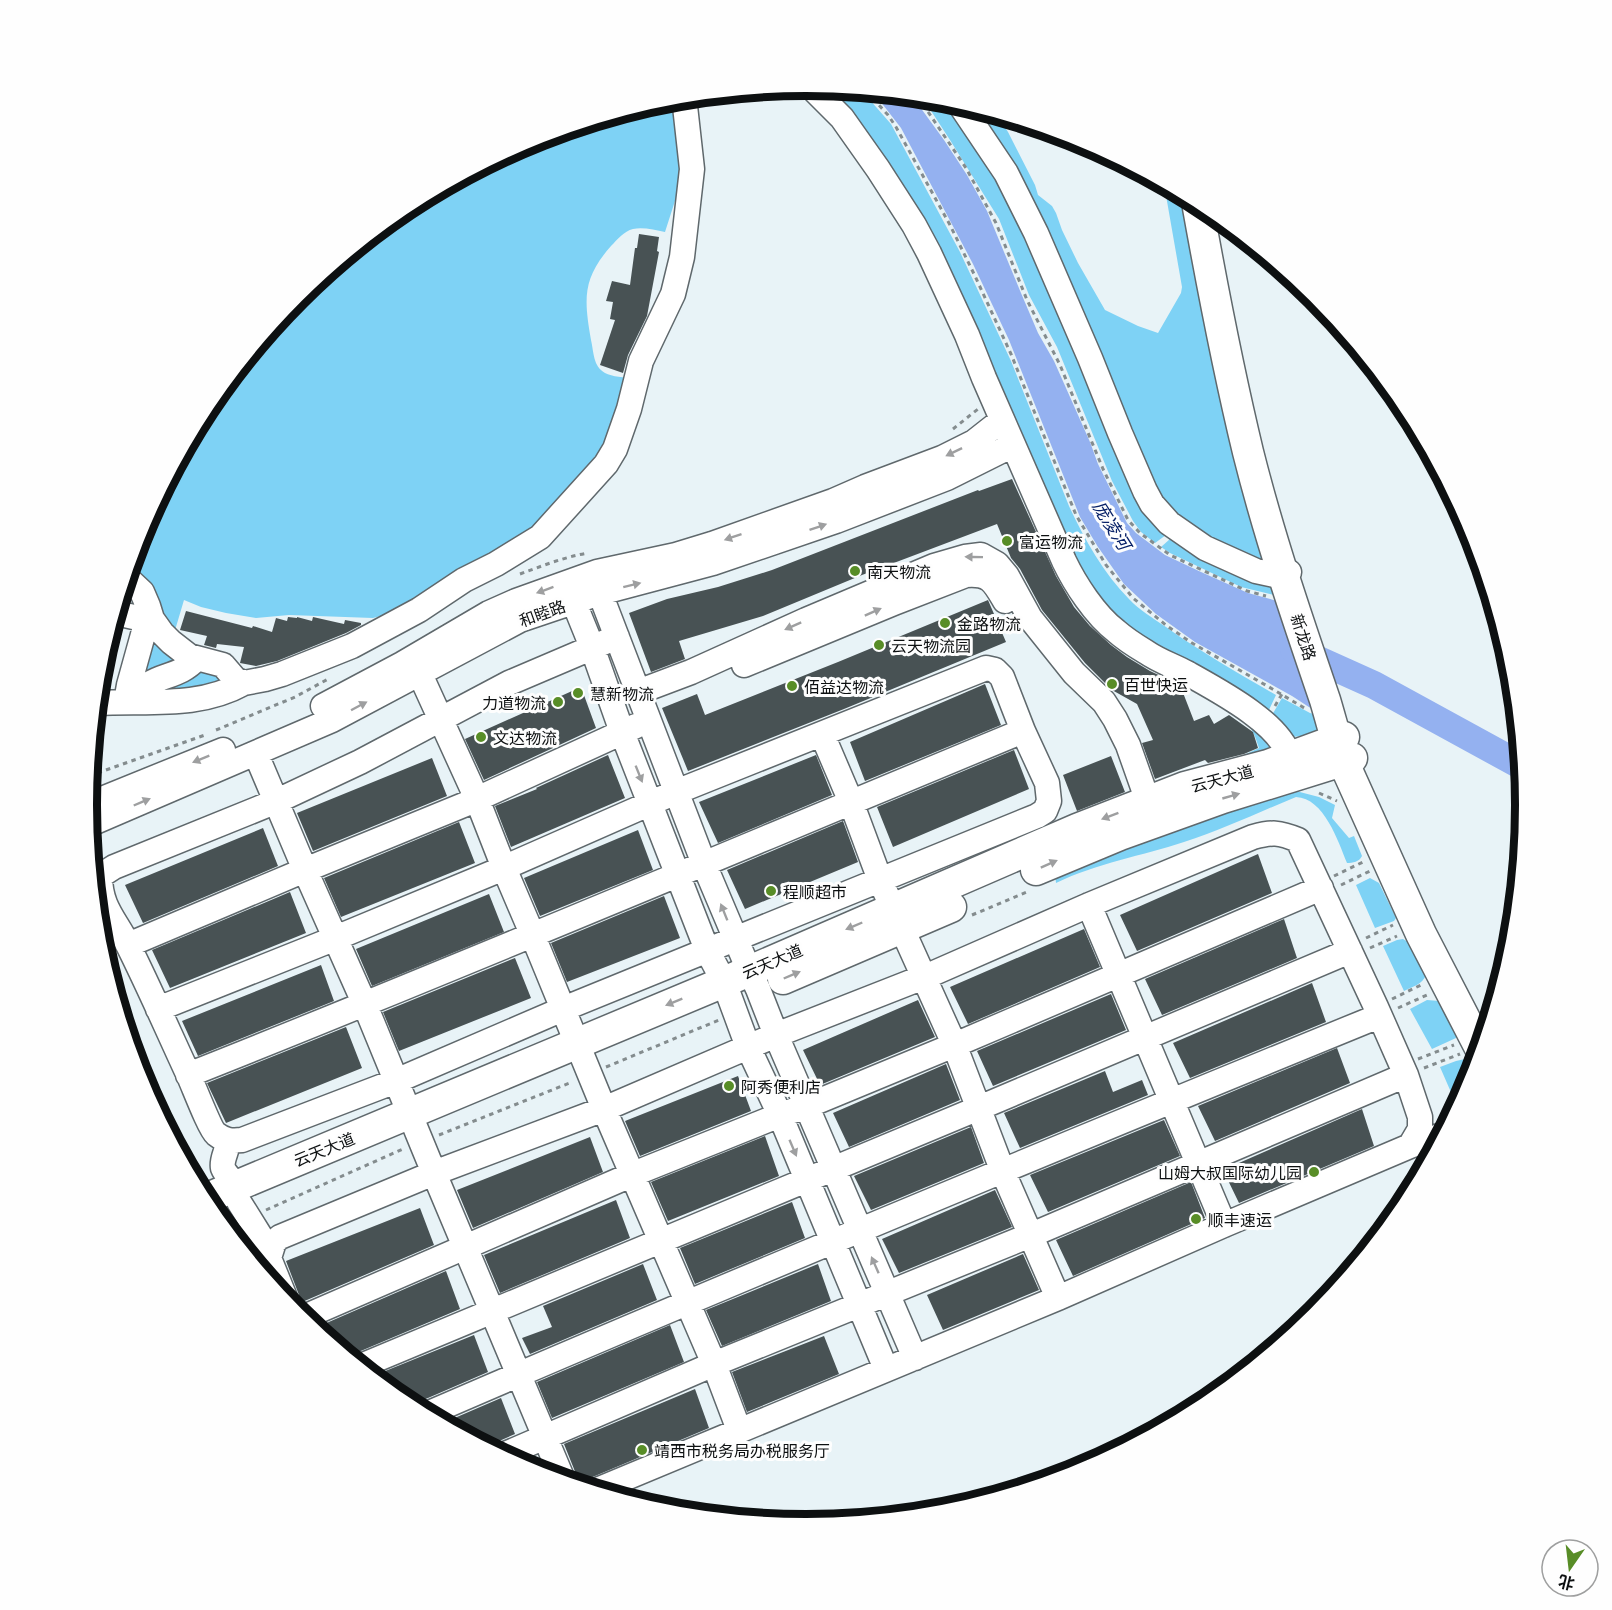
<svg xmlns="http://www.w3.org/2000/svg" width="1612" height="1610" viewBox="0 0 1612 1610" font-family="Lato,'Noto Sans SC',sans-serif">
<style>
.green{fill:#7ed2f5}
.water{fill:#94b1f0}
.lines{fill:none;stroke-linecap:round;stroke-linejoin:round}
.river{stroke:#94b1f0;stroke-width:28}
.building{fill:#485254}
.minor-casing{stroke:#5f686c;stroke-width:27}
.major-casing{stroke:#5f686c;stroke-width:33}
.path{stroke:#848c8e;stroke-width:3;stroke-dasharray:4.5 4.5;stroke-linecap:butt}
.minor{stroke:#fff;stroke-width:24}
.major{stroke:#fff;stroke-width:30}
.oneway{fill:#9e9fa0}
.poi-dot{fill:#588d27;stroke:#fefefe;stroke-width:2}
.labels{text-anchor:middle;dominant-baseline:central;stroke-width:6;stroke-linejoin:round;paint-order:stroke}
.poi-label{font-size:16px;fill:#0d1011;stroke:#fefefe;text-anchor:start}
.street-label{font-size:16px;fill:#0d1011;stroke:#fefefe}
.water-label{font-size:18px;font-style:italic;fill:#092268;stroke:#fefefe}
.rim{fill:none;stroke:#0d1011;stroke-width:8}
</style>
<rect width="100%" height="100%" fill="#e8f3f7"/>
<path class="green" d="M827,88L862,91L891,124L960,252L1011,361L1069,506C1084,538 1103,573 1129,599C1139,610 1153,618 1166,627C1201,652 1238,673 1276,695L1268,712L1138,635L1106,607L1085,579L947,263L920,217Z
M922,97L944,99L994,175L1008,202L1070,342L1096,406L1132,489L1166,535L1155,543L1141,532L1133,521L1112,481L1057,347L1029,295L999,219L950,140Z
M676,98L682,179L665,232C655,230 643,227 633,229C624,231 617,240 611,246C582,279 584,299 591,340C594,353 593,366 605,373C612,377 625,377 633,379L614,438L539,530L396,612L373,618L289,615L256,618L226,613L201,607L184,600L173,637L128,574L141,529L208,405L297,296L407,207L531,140L666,99Z
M969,106L996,114L1008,132L1035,185L1038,195L1052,206L1056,213L1062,230L1078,263L1105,310L1138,326L1158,333L1181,293L1182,287L1164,184L1186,196L1269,567L1199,538L1156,498Z
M1170,539L1197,554L1275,585L1278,596L1241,587L1170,553L1161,547Z
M150,627L175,660L170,670L145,681L139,662Z
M194,670L225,672L218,690H148Z
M1282,698L1310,713L1317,715L1318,731L1301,736L1292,737L1272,715Z
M1227,705L1245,717L1270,746L1267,750L1235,759L1259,748C1252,725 1248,723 1226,711L1225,710Z
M1292,790L1319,797L1335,805L1332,818L1349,838L1354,836L1362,856C1359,862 1353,863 1347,863C1338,841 1324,798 1296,797C1259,812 1222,830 1184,842C1142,856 1097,863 1056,883L1055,874L1093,856Z
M1370,878L1379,883L1396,918L1394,921L1375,928L1356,885Z
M1403,939L1408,942L1426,975C1423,984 1412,987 1404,991L1383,946L1397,940Z
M1427,1000L1439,1001L1456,1034V1038L1432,1049L1410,1009Z
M1465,1059L1470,1062L1474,1069L1471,1081L1457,1106L1440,1067L1456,1061Z"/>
<path class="water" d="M873,92L912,96L944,140L967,175L987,211L1021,293L1038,333L1054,361L1090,442L1098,464L1127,523L1136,533L1165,555L1201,572L1248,593L1277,601L1315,711L1292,696L1195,642L1156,614L1124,584L1098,547L1080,517L1009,340L973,264L901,128Z"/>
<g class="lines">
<path class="river" d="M1294,649L1374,685L1522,766"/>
</g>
<path class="building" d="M639,234L659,237L657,251L659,252L647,316L628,355L623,373L600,365L615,320L610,319L613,302L606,301L612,281L630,285L635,248H637Z
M1012,479L1056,576L1074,607L1090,626L1111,645L1127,657L1150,671L1180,685L1194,721L1209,715L1214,724L1229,715L1253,732L1258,748L1244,754L1208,763L1205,760L1155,779L1142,743L1153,740L1137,704L1112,690L1085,663L1042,610L1020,569L1011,558L997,524L862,575L763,616L679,641L685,659L651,672L629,613L667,599L718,587L772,570L978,490L979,491Z
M988,600L1006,642L844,709L688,771L662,708L697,694L705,715L838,662Z
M186,611L252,628L253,626L272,632L276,618L287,621L288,617L297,618V617L312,621L313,617L344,624L345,620L361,623V625L346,633L277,661L256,666L240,663L244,647L217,644L216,648L204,645L207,636L180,630Z
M985,684L1001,725L865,781L850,742Z
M581,687L596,728L484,780L465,739Z
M1014,750L1029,789L893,847L877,807Z
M608,755L625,798L511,847L495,806L537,789L536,788Z
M816,755L832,795L718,843L699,802Z
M1111,756L1125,792L1077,811L1063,775Z
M432,758L447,796L313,851L297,813Z
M843,821L858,862L745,909L727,870Z
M459,822L475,863L341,917L324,878Z
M263,828L278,866L143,923L125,885Z
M638,830L653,870L540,916L524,878Z
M1258,854L1272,893L1137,951L1120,915Z
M290,892L306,933L170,988L152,950Z
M489,894L504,932L372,986L356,949Z
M664,896L680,938L567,982L551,943Z
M1284,919L1297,958L1162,1015L1145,979Z
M1084,929L1100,967L968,1024L950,987Z
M515,958L531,998L399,1051L383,1012Z
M321,965L334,1001L198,1056L182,1021Z
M1312,983L1326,1022L1190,1078L1173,1043Z
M1111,994L1126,1030L993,1086L977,1051Z
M918,1000L935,1037L820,1085L803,1050Z
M346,1027L362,1068L226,1123L207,1083Z
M1337,1048L1350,1083L1215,1141L1198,1106Z
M946,1064L960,1100L849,1147L833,1113Z
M1105,1071L1113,1092L1142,1080L1148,1095L1020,1148L1004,1113Z
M738,1076L751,1111L640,1156L625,1121Z
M1362,1109L1374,1146L1239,1203L1223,1170Z
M1164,1120L1180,1156L1048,1212L1030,1175Z
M971,1127L984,1163L871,1210L854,1176Z
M765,1136L779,1176L668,1221L651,1182Z
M590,1137L603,1172L473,1228L457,1190Z
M1191,1182L1205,1218L1073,1276L1056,1240Z
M995,1190L1012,1227L899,1273L882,1239Z
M616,1200L630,1238L500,1293L484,1255Z
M792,1202L805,1238L695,1284L680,1248Z
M420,1208L434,1245L300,1303L299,1295L286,1261Z
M1023,1254L1039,1290L943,1330L927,1295Z
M643,1264L657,1300L530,1354L522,1338L552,1327L543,1306Z
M818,1264L831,1301L722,1346L706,1310Z
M446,1271L460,1309L356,1353L350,1357L315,1328Z
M670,1325L684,1362L552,1418L537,1382Z
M474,1335L488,1372L421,1401L415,1408L406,1403L373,1376Z
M824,1336L839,1374L747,1412L732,1372Z
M695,1389L709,1428L576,1484V1474L564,1444Z
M501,1398L515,1434L497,1442L491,1447L489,1448L443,1423Z"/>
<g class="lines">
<defs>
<path id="minor" d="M810,86L842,118L878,169L914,225L929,253L967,335L984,378L1064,561C1075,584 1095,615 1116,631C1125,639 1136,646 1146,652C1159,661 1174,666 1187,673C1217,690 1279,722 1289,756
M959,103L1006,173L1036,233L1090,358L1120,433L1145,491L1152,504L1169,523L1205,548L1256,571L1275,575L1289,572
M127,578L142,592L148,606L152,619L162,633L171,642L189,656L223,665L235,679L244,683L265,679L282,674L352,646L419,610L464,580L496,564L540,537L606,464L615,449L629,409L641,361L673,294L682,257L692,169L684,97
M600,593L704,864L745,961L758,989L776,1035L915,1358
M572,602L577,610L592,647L622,732L707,950L724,982L748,1047L780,1115L886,1369
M116,613L147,620
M744,665L894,603L966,575C990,573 994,582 1005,601
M420,674L477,799L504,868L533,936L604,1109L714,1364L739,1430
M638,692L691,672L806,620L934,566L965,557L981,555L997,564L1007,576L1030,618L1074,673L1104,702L1115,719L1128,745L1146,796L1150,801
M136,701C148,671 176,682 196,659
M126,702L129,685L149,613
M97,703C148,700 197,709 244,683
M323,706L402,664L489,613L516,601L597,572L676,555L712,544L833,501L865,487L942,458L974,442L1002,420
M822,734L851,802L880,880L954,1044L1003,1172L1058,1298
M256,754L305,870L365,1005L434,1173L563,1480
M87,805L223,750
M88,825L332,720L520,620L600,593L713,563L836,521L947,478L1013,445
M1089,905L1224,1225
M128,945L305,870L466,804L636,726
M158,1009L326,942L492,873L676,792L986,668L995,670L1002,677L1023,731L1047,783L1049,801L1045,811L1037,816L563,1009L396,1081L242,1140C232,1141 225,1141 216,1134C210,1129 194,1087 189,1076C169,1033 150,989 129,947C116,920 100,908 100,876L114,867L277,801L360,762L509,683L617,637
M188,1075C468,964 745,846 1023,731
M228,1141C228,1150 221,1159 223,1168C225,1174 232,1180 236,1185
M239,1202L259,1234L269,1258
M286,1300L269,1258L274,1242L280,1237L434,1173L604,1109L776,1035L934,973L1089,905L1253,837C1272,832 1279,832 1298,840L1376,1007L1406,1075L1420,1117V1129L1410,1146
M302,1318L631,1175L780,1115L807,1106L964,1041L1321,888
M361,1366L979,1108L1350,951
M427,1414C743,1277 1061,1146 1379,1016
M503,1455L714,1364L1043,1230L1406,1075
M597,1490L1058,1298L1224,1225L1410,1146L1442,1135"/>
<path id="major" d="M1197,202C1212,286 1228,369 1248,452C1269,536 1297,618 1325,700C1331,720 1336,740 1343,761L1421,934L1480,1048
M1036,870L1120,835L1223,798L1352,758
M783,979L951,907
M205,1199L724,982L1077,829L1185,787L1268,765L1344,737"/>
</defs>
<use href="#minor" class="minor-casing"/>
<use href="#major" class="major-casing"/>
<path class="path" d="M867,92L888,115L896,127L950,225L975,276L1011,354L1076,515L1106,565L1133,598L1167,626L1192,643L1269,687L1306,709
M918,97L966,168L996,223L1027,300L1060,365L1103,469L1128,520L1140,533L1170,555L1247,591L1266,596
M953,429L978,409
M520,574C542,566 564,557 588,553
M1275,706L1282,694
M216,730L295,697L330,678
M89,776L205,735
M1319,793L1337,801
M1334,876L1363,862
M1341,885L1370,871
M972,915L1029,891
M1366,938L1393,925
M1370,948L1397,936
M1392,999L1421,985
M1398,1008L1427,995
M1418,1059L1454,1045
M606,1067L719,1020
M1424,1068L1460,1054
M439,1135L572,1082
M266,1210L405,1148"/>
<use href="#minor" class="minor"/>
<use href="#major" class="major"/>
</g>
<defs><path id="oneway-solid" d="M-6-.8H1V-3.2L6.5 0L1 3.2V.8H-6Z" transform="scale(1.5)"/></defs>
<g class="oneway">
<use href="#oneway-solid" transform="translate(954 452) rotate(154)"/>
<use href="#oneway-solid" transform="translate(818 527) rotate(-19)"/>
<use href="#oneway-solid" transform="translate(733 537) rotate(161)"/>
<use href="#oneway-solid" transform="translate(974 557) rotate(-179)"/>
<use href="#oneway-solid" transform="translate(632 585) rotate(-14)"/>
<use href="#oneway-solid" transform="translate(545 590) rotate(160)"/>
<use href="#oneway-solid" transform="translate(873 612) rotate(-24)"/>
<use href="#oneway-solid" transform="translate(793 626) rotate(156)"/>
<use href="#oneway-solid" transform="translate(359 706) rotate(-28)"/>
<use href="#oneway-solid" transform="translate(201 759) rotate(158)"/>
<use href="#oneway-solid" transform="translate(639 774) rotate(68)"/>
<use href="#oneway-solid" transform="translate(1231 796) rotate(-16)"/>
<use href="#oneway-solid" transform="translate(142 802) rotate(-23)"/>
<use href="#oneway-solid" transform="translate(1110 816) rotate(159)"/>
<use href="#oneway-solid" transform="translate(1049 864) rotate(-24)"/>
<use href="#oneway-solid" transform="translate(724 912) rotate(-112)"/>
<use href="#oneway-solid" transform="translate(854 926) rotate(157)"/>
<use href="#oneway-solid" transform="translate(792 975) rotate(-23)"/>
<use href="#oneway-solid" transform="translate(674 1002) rotate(158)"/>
<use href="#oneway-solid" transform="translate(793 1148) rotate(67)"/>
<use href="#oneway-solid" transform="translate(875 1265) rotate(-114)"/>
</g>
<g class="poi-dot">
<circle cx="1007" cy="541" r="6"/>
<circle cx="855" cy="571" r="6"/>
<circle cx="945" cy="623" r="6"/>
<circle cx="879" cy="645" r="6"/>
<circle cx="1112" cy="684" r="6"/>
<circle cx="792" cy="686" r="6"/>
<circle cx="578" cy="693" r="6"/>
<circle cx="558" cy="702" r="6"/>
<circle cx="481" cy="737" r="6"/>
<circle cx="771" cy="891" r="6"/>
<circle cx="729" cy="1086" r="6"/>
<circle cx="1314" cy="1172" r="6"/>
<circle cx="1196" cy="1219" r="6"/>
<circle cx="642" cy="1450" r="6"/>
</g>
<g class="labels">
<g class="poi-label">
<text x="1019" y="541">富运物流</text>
<text x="867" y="571">南天物流</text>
<text x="957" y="623">金路物流</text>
<text x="891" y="645">云天物流园</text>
<text x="1124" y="684">百世快运</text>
<text x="804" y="686">佰益达物流</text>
<text x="590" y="693">慧新物流</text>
<text x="546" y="702" text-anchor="end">力道物流</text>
<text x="493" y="737">文达物流</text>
<text x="783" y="891">程顺超市</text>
<text x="741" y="1086">阿秀便利店</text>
<text x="1302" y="1172" text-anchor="end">山姆大叔国际幼儿园</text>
<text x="1208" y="1219">顺丰速运</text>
<text x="654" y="1450">靖西市税务局办税服务厅</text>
</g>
<g class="street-label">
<text transform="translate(542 613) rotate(-20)">和睦路</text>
<text transform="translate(1304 637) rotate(72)">新龙路</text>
<text transform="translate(1222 778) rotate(-15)">云天大道</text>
<text transform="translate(772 961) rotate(-23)">云天大道</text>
<text transform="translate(324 1149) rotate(-22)">云天大道</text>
</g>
<g class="water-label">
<text transform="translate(1112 525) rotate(58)">庞凌河</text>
</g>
</g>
<path d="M0 0H1612V1610H0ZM97 805a709 709 0 1 1 1418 0a709 709 0 1 1-1418 0Z" fill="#fefefe" fill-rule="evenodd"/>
<path class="rim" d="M97 805a709 709 0 1 1 1418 0a709 709 0 1 1-1418 0Z"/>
<g transform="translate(1570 1568) rotate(194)"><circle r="28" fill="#fefefe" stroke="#9e9f9f" stroke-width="1.5"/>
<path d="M0-4.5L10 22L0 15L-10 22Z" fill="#588d27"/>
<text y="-9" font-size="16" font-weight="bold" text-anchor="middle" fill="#0d1011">北</text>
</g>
</svg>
